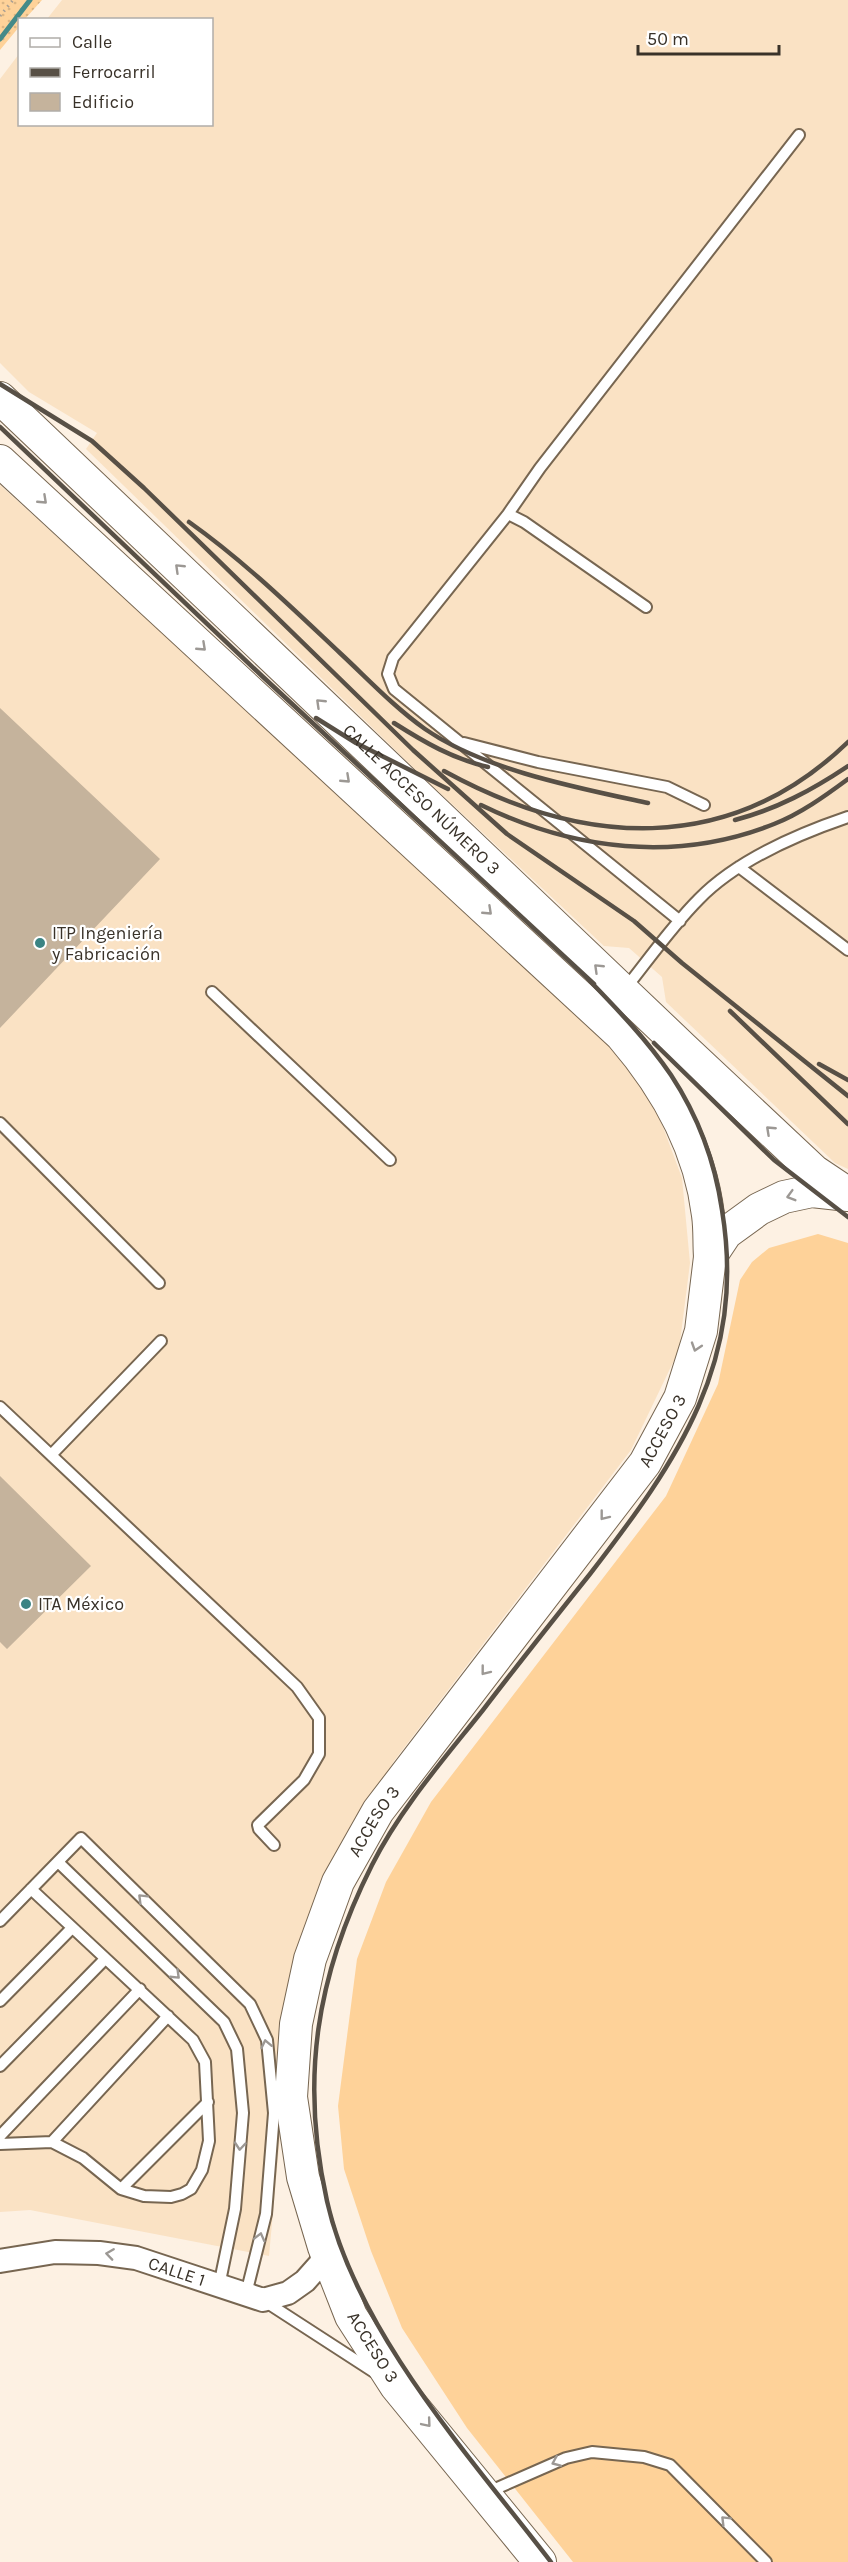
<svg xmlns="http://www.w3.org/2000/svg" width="848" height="2562" viewBox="0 0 848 2562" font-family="Karla,sans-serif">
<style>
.built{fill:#fae2c4}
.grass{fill:#fed299}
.park{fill:url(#park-dots)}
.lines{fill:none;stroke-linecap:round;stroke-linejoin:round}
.stream{stroke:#448a88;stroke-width:5}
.building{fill:#c5b39c}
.lane-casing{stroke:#776651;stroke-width:14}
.street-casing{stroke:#776651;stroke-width:26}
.secondary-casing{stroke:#776651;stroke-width:34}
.path{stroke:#a99f93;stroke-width:3;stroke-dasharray:1.5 4.5;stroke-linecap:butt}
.lane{stroke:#fff;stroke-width:10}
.street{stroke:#fff;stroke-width:22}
.secondary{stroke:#fff;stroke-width:32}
.rail{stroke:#585046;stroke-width:4.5}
.oneway{stroke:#9c9894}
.poi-dot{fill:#3b8484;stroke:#fff;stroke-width:2}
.labels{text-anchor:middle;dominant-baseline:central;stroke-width:4.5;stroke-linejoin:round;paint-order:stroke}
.street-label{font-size:18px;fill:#393229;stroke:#fff}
.poi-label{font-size:18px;fill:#393229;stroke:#fff;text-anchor:start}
</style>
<defs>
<pattern id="park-dots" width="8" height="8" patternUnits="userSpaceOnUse" patternTransform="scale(1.5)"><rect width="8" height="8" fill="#fed299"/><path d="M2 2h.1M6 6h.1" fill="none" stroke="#dab584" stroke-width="1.8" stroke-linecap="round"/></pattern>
</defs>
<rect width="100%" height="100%" fill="#fdf1e3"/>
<path class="built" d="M62,0H848V1169L835,1163L666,1002L662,977L629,948L604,946L422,776L86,449L97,433L29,392L0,363V79L19,54L20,124H212V20L47,19Z
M0,485L641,1068L682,1178L690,1263L679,1350L631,1450L394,1761L328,1879L291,2016L269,2256L30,2210L0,2212Z"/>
<path class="grass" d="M818,1234L848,1243V2562H573L467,2428L402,2328L371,2251L344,2169L338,2106L357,1959L386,1882L431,1802L666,1496L718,1384L740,1280L752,1262L769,1248Z"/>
<path class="park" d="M0,0H42L25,19L20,20L19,27L0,50Z"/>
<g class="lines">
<path class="stream" d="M0,39L30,0"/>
</g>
<path class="building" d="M0,708L160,859L0,1028Z
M0,1476L91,1566L7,1649L0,1642Z"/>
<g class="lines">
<defs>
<path id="lane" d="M508,514L524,522L646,607
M464,743L538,762L667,787L704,805
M739,867L848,950
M680,921L394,689L388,674L393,658L508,514L540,468L799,135
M625,989C649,959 672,926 699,899C736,861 798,834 848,817
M212,992L390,1160
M0,1123L159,1283
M0,1407L297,1687L319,1718V1754L304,1780L258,1825L259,1829L274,1845
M52,1454L161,1341
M58,1862L224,2022L237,2049L243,2113L235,2209L219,2286
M0,1921L81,1838L250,2004L267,2040L274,2113L266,2214L246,2294
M0,2001L72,1928
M0,2066L105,1959
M0,2136L140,1989
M52,2142L168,2016
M0,2144L52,2142L83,2158L121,2189L144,2196L171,2197L182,2194L191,2189L202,2170L209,2141L205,2062L193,2040L31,1889
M121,2189L208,2102
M266,2302L374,2372
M486,2493L566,2458L592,2452L644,2457L670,2465L766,2562"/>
<g id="street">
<path id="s1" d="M0,2261L55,2252L99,2253L136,2258L263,2300L288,2293L305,2281L321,2263L324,2247"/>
</g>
<g id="secondary">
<path id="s2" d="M0,398L683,1048L814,1171L847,1193"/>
<path d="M0,461L621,1035C665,1086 700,1148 708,1215C710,1229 709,1243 710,1257"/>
<path id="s3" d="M540,2562L396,2386L351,2316L324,2247L303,2177L291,2097L296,2024L310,1959L338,1882L378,1811L645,1463L680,1398L701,1331L710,1257L726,1233L759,1209L784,1197L812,1191L848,1195"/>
</g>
</defs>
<use href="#lane" class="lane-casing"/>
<use href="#street" class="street-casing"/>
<use href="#secondary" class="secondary-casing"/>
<path class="path" d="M0,16L13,0"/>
<use href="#lane" class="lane"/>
<use href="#street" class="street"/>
<use href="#secondary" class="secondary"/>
<path class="rail" d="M0,384L92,441L144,488L413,750L507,834L634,921L682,963L848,1096
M0,427L262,676L594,984
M189,522C244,561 291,607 340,653C368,679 394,707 425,729C484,770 578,788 648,803
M316,718L356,743L448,789
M394,723C424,742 453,759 488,767
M444,771C581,846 728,858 848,742
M481,805C573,850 676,863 774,824C800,814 825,796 848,779
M735,820C777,809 812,790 848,766
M730,1011L848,1124
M654,1043L774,1160L848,1217
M819,1064L848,1080
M551,2562C471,2458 356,2331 327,2201C300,2080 316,1976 372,1865C400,1809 444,1759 483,1710C518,1664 554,1619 590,1574C678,1460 747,1362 722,1210C715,1162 698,1116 671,1075C647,1040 617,1009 588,979"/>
</g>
<defs><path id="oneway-chevron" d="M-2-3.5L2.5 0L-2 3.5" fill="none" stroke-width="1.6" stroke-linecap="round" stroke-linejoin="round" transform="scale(1.5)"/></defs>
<g class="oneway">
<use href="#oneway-chevron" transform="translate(43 500) rotate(43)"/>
<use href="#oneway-chevron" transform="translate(179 568) rotate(-136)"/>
<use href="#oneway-chevron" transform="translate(202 647) rotate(43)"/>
<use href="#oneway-chevron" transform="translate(320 703) rotate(-136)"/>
<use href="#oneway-chevron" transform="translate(346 779) rotate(43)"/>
<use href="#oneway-chevron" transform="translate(488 911) rotate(43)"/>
<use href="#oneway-chevron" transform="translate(598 968) rotate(-136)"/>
<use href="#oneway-chevron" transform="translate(770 1130) rotate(-137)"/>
<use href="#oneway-chevron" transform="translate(791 1196) rotate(164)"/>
<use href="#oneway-chevron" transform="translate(696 1347) rotate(108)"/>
<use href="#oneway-chevron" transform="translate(604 1516) rotate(128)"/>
<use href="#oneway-chevron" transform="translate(485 1671) rotate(128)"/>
<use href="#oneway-chevron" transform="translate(142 1898) rotate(-135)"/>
<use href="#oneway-chevron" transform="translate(176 1975) rotate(44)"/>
<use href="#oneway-chevron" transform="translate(266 2044) rotate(-102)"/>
<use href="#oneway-chevron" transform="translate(240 2146) rotate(95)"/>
<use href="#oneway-chevron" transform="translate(260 2237) rotate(-76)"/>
<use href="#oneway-chevron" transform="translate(110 2254) rotate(-172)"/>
<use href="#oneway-chevron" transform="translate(427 2423) rotate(50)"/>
<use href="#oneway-chevron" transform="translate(556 2462) rotate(157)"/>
<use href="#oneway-chevron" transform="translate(725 2520) rotate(-135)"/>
</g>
<g class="poi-dot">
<circle cx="40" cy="943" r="6"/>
<circle cx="26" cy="1604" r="6"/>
</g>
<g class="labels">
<g class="street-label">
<text stroke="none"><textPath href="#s2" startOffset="582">CALLE ACCESO NÚMERO 3</textPath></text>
<text stroke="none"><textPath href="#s3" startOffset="1317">ACCESO 3</textPath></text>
<text stroke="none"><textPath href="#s3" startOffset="831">ACCESO 3</textPath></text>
<text stroke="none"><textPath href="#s1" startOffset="180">CALLE 1</textPath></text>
<text transform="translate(373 2347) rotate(58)">ACCESO 3</text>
</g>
<g class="poi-label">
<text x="52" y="933">ITP Ingeniería<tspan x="52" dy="21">y Fabricación</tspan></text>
<text x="38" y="1604">ITA México</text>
</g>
</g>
<rect x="18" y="18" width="195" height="108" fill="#ffffff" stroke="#b0ada9" stroke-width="1.5"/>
<rect x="30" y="38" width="30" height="9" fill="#ffffff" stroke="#b0ada9" stroke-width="1.5"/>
<text x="72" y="48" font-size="18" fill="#393229">Calle</text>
<rect x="30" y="68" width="30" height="9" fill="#585046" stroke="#b0ada9" stroke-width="1.5"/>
<text x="72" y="78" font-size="18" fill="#393229">Ferrocarril</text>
<rect x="30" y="93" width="30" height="18" fill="#c5b39c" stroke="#b0ada9" stroke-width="1.5"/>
<text x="72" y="108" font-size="18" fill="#393229">Edificio</text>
<path d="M638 45v9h141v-9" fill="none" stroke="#393229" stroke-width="3"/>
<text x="647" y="45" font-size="18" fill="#393229" stroke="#ffffff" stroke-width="4.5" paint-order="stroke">50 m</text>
</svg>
